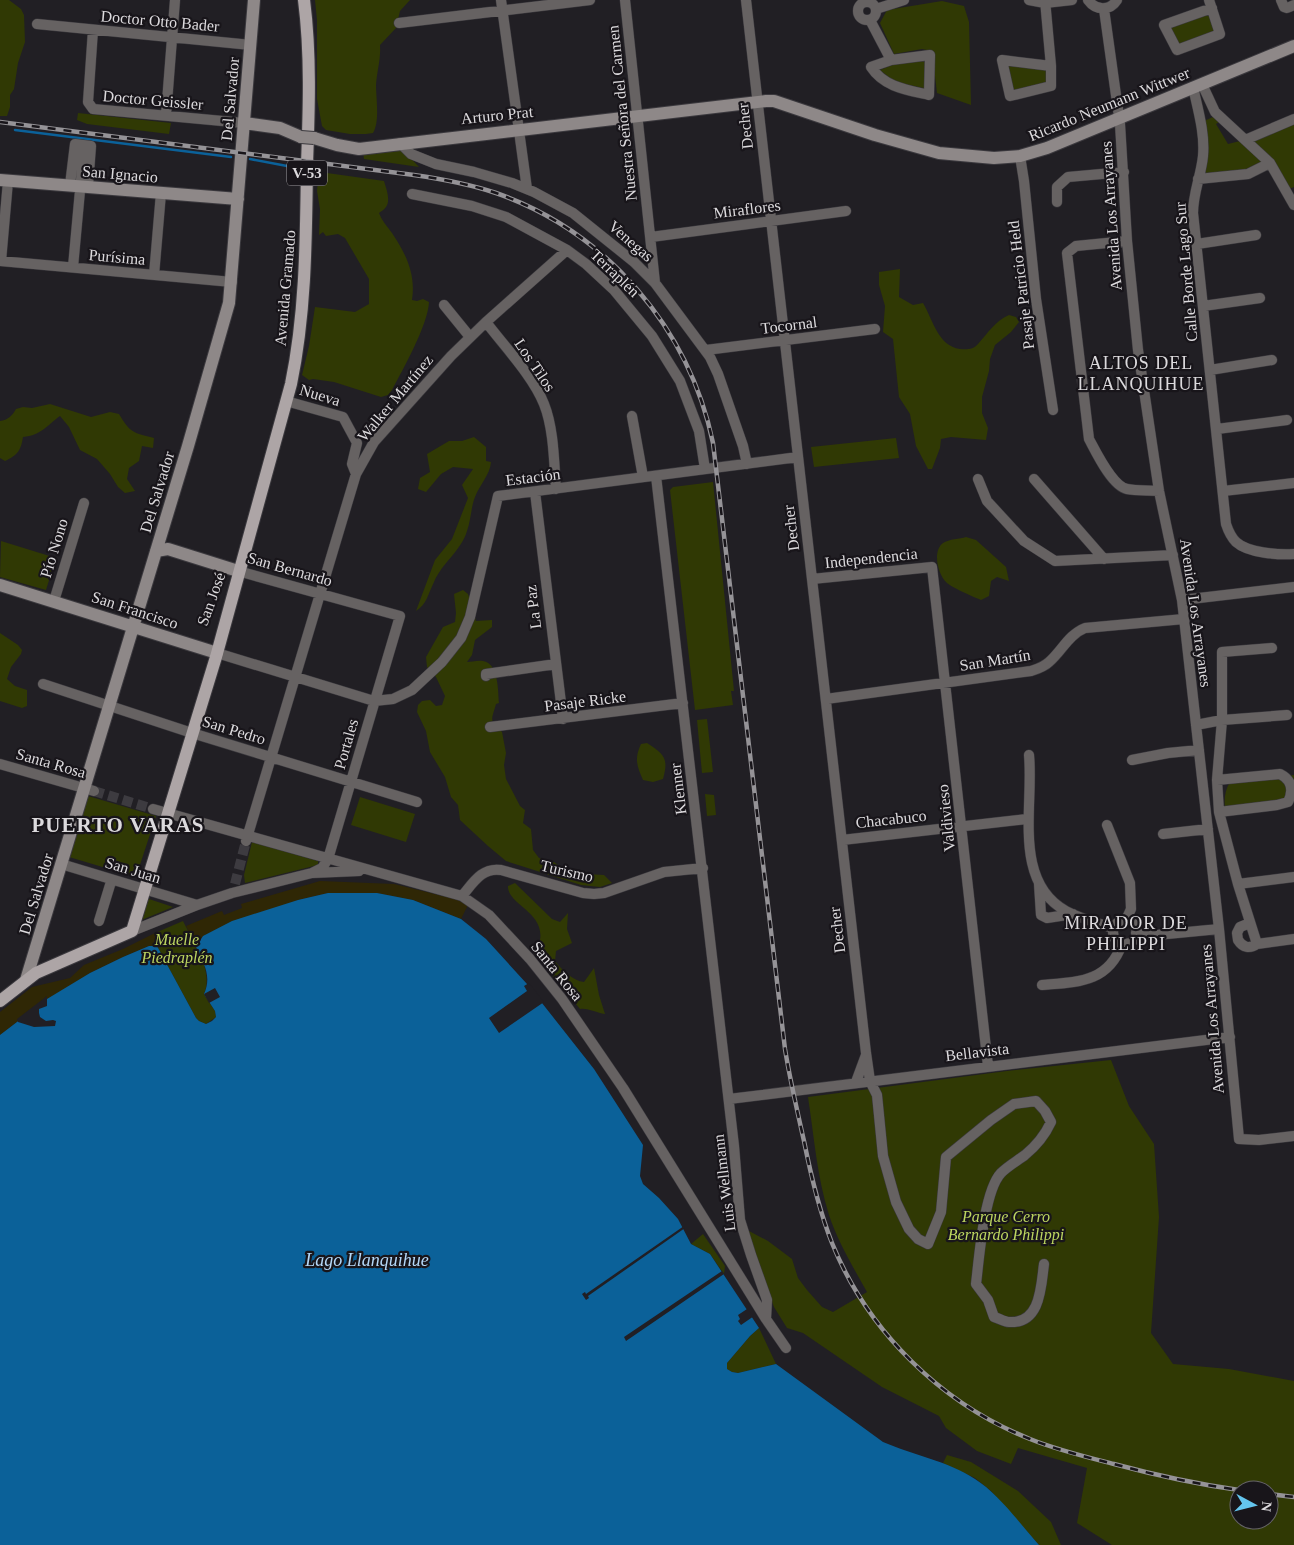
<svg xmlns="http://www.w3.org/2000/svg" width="1294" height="1545" viewBox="0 0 1294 1545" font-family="Georgia,serif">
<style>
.green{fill:#303904;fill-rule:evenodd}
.sand{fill:#2f2705}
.water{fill:#0b6199}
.pier{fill:#211f24}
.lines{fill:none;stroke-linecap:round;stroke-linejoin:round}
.stream{stroke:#0b6199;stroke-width:2.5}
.street-tunnel{stroke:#3d3b40;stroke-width:10;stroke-dasharray:10 5;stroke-linecap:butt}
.street-casing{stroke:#3b393e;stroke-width:11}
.secondary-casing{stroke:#3b393e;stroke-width:14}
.primary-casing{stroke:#3b393e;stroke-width:14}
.street{stroke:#666262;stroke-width:10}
.secondary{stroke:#8e8888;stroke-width:12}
.primary{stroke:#ada5a6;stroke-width:12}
.rail-casing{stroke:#959397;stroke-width:4.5}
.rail{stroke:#18151a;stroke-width:2.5;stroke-dasharray:8;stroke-linecap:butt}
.secondary-bridge-casing{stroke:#3b393e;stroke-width:14;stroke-linecap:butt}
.secondary-bridge{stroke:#8e8888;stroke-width:12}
.labels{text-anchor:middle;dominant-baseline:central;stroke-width:4.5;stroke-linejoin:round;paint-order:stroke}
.shield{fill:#18151a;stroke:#a19fa2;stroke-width:1}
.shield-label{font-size:15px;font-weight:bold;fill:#dcdadd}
.street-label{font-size:16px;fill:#dcdadd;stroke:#18151a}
.park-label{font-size:16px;font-style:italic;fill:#bdd660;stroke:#18151a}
.neighbourhood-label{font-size:18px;letter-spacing:1px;fill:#dcdadd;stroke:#18151a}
.water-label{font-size:18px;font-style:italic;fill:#b4d8f8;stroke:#18151a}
.district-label{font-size:21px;font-weight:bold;letter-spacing:1px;fill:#dcdadd;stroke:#18151a}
</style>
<rect width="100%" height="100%" fill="#211f24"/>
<path class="green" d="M0,0H9L21,9L24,15L25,42L18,63L14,89L10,95V107L7,116H0Z
M315,0H410L400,11L396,28L380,45C381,59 377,71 376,85C376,98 380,122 373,133L366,134H350L326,130L322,126L317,99V20Z
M942,1L964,6L969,22L971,105L937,93L932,51L922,49L894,54L880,23L887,10Z
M1211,10L1219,33L1178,49L1166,26Z
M928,60V89L895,82L880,70L892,65Z
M1005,63L1048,69V84L1012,93Z
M78,113L171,123L169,134L87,124L77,120Z
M1213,117L1219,122L1216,124L1228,144L1240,141L1265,162L1246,169L1203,175L1204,121Z
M1294,123V187L1289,189L1250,140Z
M400,147L419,167L364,159L363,152Z
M327,173L384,181C386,188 391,200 386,207C384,210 381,211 379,213C382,221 387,226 392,233C406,254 416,274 412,300L417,301L423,299L429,302C428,325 403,369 392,390L388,395L381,397L334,382L313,379L309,380L302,375L309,346L315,307L355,312L369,304V279L345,238L338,234L326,236L323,232L319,235L320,209L317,191L318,182L322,174Z
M900,269L899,297L913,305L923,303C933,320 938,346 960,349C967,350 974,349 978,344C988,333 995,321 1009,315L1016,317L1019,322L1011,332L995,345L990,359L989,371L982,397V413L988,428L986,440L951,437L941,439L940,448L932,469H928L916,446L910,414L899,397L893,339L883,332L885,306L879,285V272Z
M50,404L91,417L110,412L119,414C130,433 134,433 154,438L153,448L142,446L139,461L129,468L127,479L135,491L125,493L118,487L110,474L97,459L80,450L69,427L60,416C46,426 42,435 23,437C21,450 18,455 5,461L0,458V421C8,420 12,416 16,409L23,407L32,408Z
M474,437L486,447V461L491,462C490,475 480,484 475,497C471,507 471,520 467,531C461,551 442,563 434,582C428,594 427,604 416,611L435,560L452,539L468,498L462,485L473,469L453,467L441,474L426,492L418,489L420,478L430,472L427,454L449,441H462Z
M896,438L899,458L814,467L811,447Z
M713,482L734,691H731L733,705L695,710L670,490L673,487Z
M966,537L976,540L1006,567L1009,581L997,577L991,581L989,596L981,600C974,597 950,587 946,582C938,574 932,551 943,543C949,539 960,539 966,537Z
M1,541L56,558L46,590L0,577Z
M463,590L468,594L476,621L492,620V627L475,640L472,655L467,662C471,662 478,660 483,661C499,663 498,692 499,703L496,704C492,719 488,721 502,732L506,753L504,765L506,779L520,806L525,810L523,823L531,829L533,850L539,858L554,862L568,873L604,875L612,883L600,887L581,885L506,861L488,846L460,820L458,805L451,797L445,777L430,752L426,731L417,712L418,705L422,701L430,700L436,706L442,705L445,696L436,677L427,667L426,657L443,627L455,622L456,613L454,594Z
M0,633L18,645L22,650L21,654L11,667L7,679L15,686L27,690V706L22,708L0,701Z
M707,719L713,772L702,773L697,720Z
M647,743C664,754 669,758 663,779L653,782L643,780C637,766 634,759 641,744Z
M1294,775V799L1225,808C1224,799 1225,790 1230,782Z
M705,794L714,795L716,815L707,816Z
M88,796L156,816L136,877L69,857Z
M360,797L415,814L406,842L351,825Z
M252,842L318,861V865L245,883L244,875Z
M515,883L552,919L560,922L568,913L567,929L572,943L556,951L555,961C562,970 573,981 584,982L594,968L599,995L605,1014C596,1013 589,1008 580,1009L530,948L540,940C545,912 507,904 508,886Z
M146,898L173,907L139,921Z
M183,921C193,942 214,970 204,994L215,1011L216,1017L206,1024L199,1021L196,1018L157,946L155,933Z
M1111,1060L1129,1106L1154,1144L1159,1217L1151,1333L1173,1364L1229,1369L1294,1381V1545H1112L1077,1523L1087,1468L1018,1448L1011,1464L977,1451L946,1428L939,1416L882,1387L803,1333L787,1328L774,1307L748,1239L749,1231L768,1241L792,1259L798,1278L807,1290L822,1307L833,1312L867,1292C853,1267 838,1242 829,1215C817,1177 814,1136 808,1097L1007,1071ZM1239,1490H1269V1520H1239Z
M703,1234L725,1266L724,1274L710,1254L691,1244Z
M759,1328L776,1364L738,1373L732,1372L727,1369V1363L750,1336Z
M947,1455L971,1462L1018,1491L1051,1522L1061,1545H1039L991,1491L975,1478L943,1463Z"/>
<path class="sand" d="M320,881L394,884L455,899L468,905L461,919L413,900L377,893H328L298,900L203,936L196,947L186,926L222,911L224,915L242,908L241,904Z
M155,933L157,946H149L123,957L90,973L30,1012L0,1035V1012L32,987L70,978L84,965L123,949Z"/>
<path class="water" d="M328,893H377L413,900L461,919L486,939L527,984L594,1069L643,1145L640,1176L643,1184L659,1198L678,1219L691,1244L710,1254L759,1328L750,1336L727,1363V1369L732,1372L738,1373L776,1364L883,1442C913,1455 948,1461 975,1479C999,1494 1020,1524 1039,1545H0V1035L47,999L90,973L123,957L149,946H157L196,1018L199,1021L206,1024L212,1021L216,1017L215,1011L204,994C212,976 204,964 196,947L203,936L232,921L298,900Z"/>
<path class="pier" d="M529,983L544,1002L499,1033L489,1018L527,991L524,986Z
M215,988L220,997L209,1003L204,994Z
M47,996V1006L39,1009V1013L40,1017L46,1021L53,1020L56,1021L55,1026L34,1027L18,1022L17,1019Z
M684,1226L685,1228L588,1296L589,1298L586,1300L582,1294L585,1292L586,1294Z
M722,1271L724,1274L626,1341L624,1337Z
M747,1309L754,1316L741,1325L738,1321L740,1319L738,1315Z"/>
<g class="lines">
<path class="stream" d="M15,130L231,157
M250,159L287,166L299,176"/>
<path class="street-tunnel" d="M94,791L153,809
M235,884L246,841"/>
<defs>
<path id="street" d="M501,0L527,189
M625,0L655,283
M746,0L866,1053L870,1081L877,1095L883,1156L896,1202L909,1229L918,1239L928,1244L941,1212L946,1157L991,1120L1014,1104L1036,1101L1045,1111L1051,1122C1045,1135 1036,1146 1025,1155C1017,1161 1008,1166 1001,1173C984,1191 979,1259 976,1284L988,1300L994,1317C999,1318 1004,1322 1009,1322C1041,1324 1041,1286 1044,1264
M1029,0L1045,3L1072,0
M1045,0L1051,66
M1088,0C1096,11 1110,11 1117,0
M1209,0L1220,34L1177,50L1164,25L1212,8
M1281,0L1284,7L1287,8L1294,5
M858 11a9 9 0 1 1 18 0a9 9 0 1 1-18 0Z
M876,9L904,0
M1104,9L1120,124L1127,241L1138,350L1159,491L1182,600L1219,929L1239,1139L1259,1140L1294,1136
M870,20L891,60
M399,23L590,0
M37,24L251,45
M93,30L88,102L93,109L244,123
M930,55L929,95C907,90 884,87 871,67L891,60Z
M1002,60L1051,66V86L1010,96Z
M1202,84L1215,112L1270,163L1294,205
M1193,87C1198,110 1205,133 1203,156C1201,176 1193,193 1193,213L1226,524C1228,530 1231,537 1236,542C1248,553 1278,555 1294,554
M166,115L175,0
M1245,140L1294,119
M400,143L411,154L436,164L474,172L512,183L534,192L573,213L634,262L655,283L710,357L718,374L743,446L747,464
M75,144L91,146L88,186L70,185Z
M1020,156L1024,181L1036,299L1053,410
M1198,179L1248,174L1270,163
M412,194L472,206L506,217L567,250L586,264L614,290L652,336L680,381L699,431L705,469
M1057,202V187L1068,177L1124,172
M651,237L846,211
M1127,241L1076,246L1067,253L1089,439C1096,452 1112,486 1127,489C1137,491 1149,490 1159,491
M1197,244L1256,235
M0,261L232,282
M1,261L8,181
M73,267L84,147
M154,275L161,193
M444,305L470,337
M1203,306L1260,298
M486,322C504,346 533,376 544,404C554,429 554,463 556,489
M706,350L875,329
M1210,370L1272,360
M286,401L343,417L357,443L352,464L356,474
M632,416L643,477
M1217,429L1287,420
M656,476L734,1146L740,1220L751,1255L767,1300L766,1319
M978,479L987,501L1024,541L1055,561L1173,555
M1034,479L1104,559
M1223,491L1294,483
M535,492L563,719
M238,571L400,616L328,859L322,868L312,873
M812,579L932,567L988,1066
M1182,600L1294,587
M54,601L84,503
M1272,648L1222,652V720L1217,780L1219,812L1238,884L1257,944L1294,939
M217,653L374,701L393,699L412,690L442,662L461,638L470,617L498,496L798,457
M486,676V674L556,664
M43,684L192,733L417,802
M826,699L1031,671C1037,669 1044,667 1049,662C1062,651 1068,635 1085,628L1184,619
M1196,725L1222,720L1287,715
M490,727L683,703
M1029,755C1034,806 1012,881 1066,911C1081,919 1098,923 1113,928
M1132,760L1168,753L1199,750
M0,764L94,791
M1217,780L1280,774C1292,780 1294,790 1288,802L1277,805L1219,812
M153,809L462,896L489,915L530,959L562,999L623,1088L766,1319L786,1348
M1107,825L1130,883L1131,909L1126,920
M1163,834L1208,829
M842,840L1027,819
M246,841L356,474L374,442L451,356L486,322L567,250
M61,864L197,905
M1039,884L1041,915L1047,918L1073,914
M1238,884L1294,877
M462,896C473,883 482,867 501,870L583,893L594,894L604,893L664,872L703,868
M1113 932a12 12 0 1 1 24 0a12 12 0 1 1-24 0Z
M99,921L110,885
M1250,923L1240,927L1237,933L1238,940C1243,948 1250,949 1257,944
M132,931L197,905L232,893L312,873L359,871
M1136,933L1146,936L1219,929
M1042,985C1077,982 1108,983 1122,944
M856,1082L866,1055
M729,1099L1230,1037"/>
<path id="secondary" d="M244,123L280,128L301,137
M314,138L337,145L359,149L766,101H774L875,135L939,153L994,158L1020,156L1047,148L1294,46
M0,180L238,199
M156,551L168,549L238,571
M0,585L217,653
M26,980L188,446L229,303L254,0"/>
<path id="primary" d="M0,1001L36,973L132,931L216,657L291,384C306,312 306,237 307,164C309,110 311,54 304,0"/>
</defs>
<use href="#street" class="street-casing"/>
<use href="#secondary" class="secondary-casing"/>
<use href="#primary" class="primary-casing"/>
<use href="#street" class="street"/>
<use href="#secondary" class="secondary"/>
<use href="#primary" class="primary"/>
<defs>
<path id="rail" d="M0,122L414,175C442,179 469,184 496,193C607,232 689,328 713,443L785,1049C790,1080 797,1110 804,1141C811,1176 819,1210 832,1243C868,1332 942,1404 1030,1439C1057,1450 1086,1457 1114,1464C1155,1475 1196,1484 1239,1490
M1269,1494L1294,1497"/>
</defs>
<use href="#rail" class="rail-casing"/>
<use href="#rail" class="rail"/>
<defs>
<path id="secondary-bridge" d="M301,137L314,138"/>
</defs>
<use href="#secondary-bridge" class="secondary-bridge-casing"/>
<use href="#secondary-bridge" class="secondary-bridge"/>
</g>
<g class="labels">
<rect class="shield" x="287" y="160.5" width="40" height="25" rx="4"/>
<g class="shield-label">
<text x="307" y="173">V-53</text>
</g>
<g class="street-label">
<text transform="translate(160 21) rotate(5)">Doctor Otto Bader</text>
<text transform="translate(230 99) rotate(-85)">Del Salvador</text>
<text transform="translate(153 100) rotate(5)">Doctor Geissler</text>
<text transform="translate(1109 104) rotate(-22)">Ricardo Neumann Wittwer</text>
<text transform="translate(622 113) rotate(-96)">Nuestra Señora del Carmen</text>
<text transform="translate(497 115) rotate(-6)">Arturo Prat</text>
<text transform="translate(745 126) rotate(-96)">Decher</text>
<text transform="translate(120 174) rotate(5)">San Ignacio</text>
<text transform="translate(747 209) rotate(-7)">Miraflores</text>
<text transform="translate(1111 216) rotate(-94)">Avenida Los Arrayanes</text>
<text transform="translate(631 241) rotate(41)">Venegas</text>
<text transform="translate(117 257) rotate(5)">Purísima</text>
<text transform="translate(1186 272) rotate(-95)">Calle Borde Lago Sur</text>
<text transform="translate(615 273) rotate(44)">Terraplén</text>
<text transform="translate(1021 285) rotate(-97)">Pasaje Patricio Held</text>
<text transform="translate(285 288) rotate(-85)">Avenida Gramado</text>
<text transform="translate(789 325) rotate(-7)">Tocornal</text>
<text transform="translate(535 365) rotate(56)">Los Tilos</text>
<text transform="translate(320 395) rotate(17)">Nueva</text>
<text transform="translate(395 398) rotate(-50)">Walker Martínez</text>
<text transform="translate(533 477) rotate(-7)">Estación</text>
<text transform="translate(157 492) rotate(-73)">Del Salvador</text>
<text transform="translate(791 528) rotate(-97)">Decher</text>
<text transform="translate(54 548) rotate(-73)">Pío Nono</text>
<text transform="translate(871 558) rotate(-6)">Independencia</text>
<text transform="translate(290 569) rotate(16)">San Bernardo</text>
<text transform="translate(211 599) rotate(-70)">San José</text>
<text transform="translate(533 607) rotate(-97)">La Paz</text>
<text transform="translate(135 610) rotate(18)">San Francisco</text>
<text transform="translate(1196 613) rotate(82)">Avenida Los Arrayanes</text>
<text transform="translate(995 660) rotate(-9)">San Martín</text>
<text transform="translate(585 701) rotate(-7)">Pasaje Ricke</text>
<text transform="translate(234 730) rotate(17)">San Pedro</text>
<text transform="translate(346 744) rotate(-74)">Portales</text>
<text transform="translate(51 763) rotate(16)">Santa Rosa</text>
<text transform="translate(678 789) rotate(-97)">Klenner</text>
<text transform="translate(946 818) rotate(-96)">Valdivieso</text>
<text transform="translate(891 819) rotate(-6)">Chacabuco</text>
<text transform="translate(133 870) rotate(17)">San Juan</text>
<text transform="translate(567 871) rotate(13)">Turismo</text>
<text transform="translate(36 894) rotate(-73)">Del Salvador</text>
<text transform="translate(837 930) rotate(-97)">Decher</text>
<text transform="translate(557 971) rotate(51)">Santa Rosa</text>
<text transform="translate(1212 1019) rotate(-95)">Avenida Los Arrayanes</text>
<text transform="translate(977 1052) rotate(-7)">Bellavista</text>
<text transform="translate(724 1183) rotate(-97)">Luis Wellmann</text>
</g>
<g class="park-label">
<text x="177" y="939">Muelle<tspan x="177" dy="18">Piedraplén</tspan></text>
<text x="1006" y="1216">Parque Cerro<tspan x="1006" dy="18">Bernardo Philippi</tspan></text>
</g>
<g class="neighbourhood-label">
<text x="1141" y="363">ALTOS DEL<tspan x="1141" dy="21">LLANQUIHUE</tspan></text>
<text x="1126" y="923">MIRADOR DE<tspan x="1126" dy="21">PHILIPPI</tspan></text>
</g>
<g class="water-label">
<text x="367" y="1260">Lago Llanquihue</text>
</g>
<g class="district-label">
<text x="118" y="825">PUERTO VARAS</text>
</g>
</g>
<g transform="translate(1254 1505) rotate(97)"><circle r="24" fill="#18151a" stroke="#666468"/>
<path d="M0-4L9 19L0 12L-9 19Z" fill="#64c5ee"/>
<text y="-8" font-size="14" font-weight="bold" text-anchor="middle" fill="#dcdadd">N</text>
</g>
</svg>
